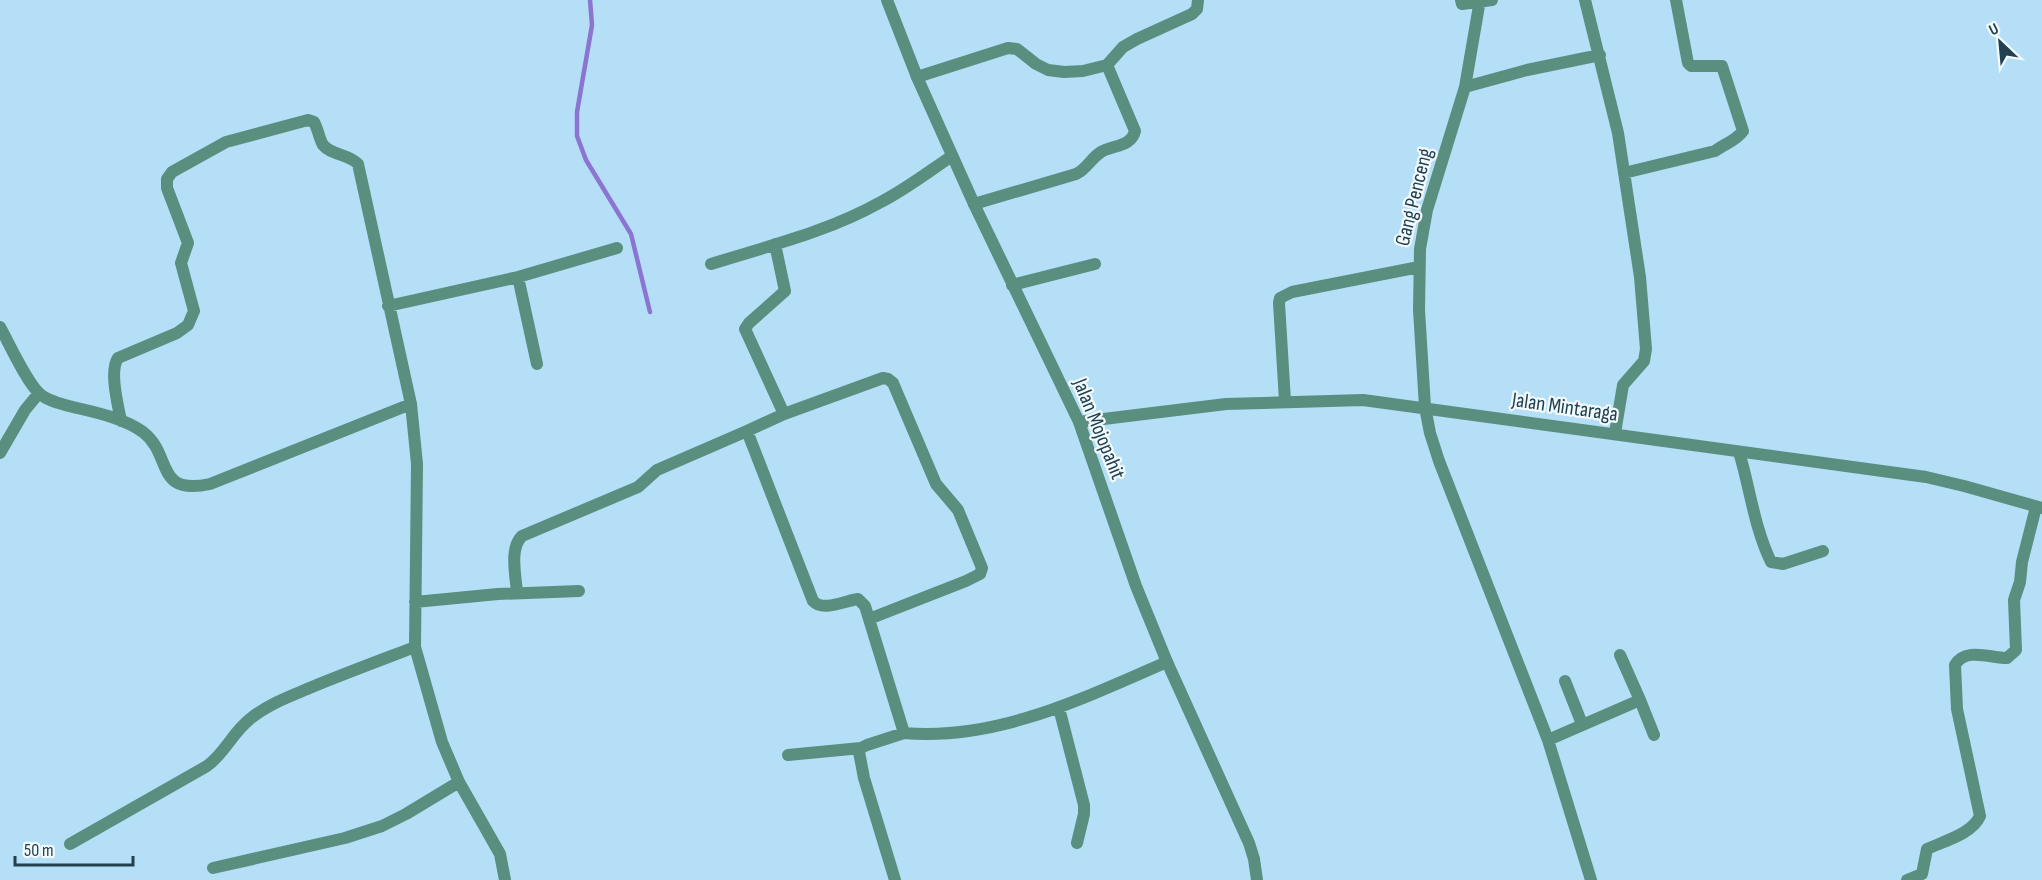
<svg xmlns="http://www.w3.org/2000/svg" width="2042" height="880" viewBox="0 0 2042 880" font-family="'Sofia Sans Condensed',sans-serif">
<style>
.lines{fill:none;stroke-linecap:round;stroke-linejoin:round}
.stream{stroke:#8c75d1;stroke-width:4.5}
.minor{stroke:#5a8e7f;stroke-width:12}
.tertiary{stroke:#5a8e7f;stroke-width:12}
.labels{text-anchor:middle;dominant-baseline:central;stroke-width:4.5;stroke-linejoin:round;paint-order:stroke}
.street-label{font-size:21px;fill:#214050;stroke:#f3fafe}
</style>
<rect width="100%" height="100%" fill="#b4dff7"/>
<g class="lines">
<path class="stream" d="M590,0L592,25L577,112V136L586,160L631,234L650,312"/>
<path class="minor" d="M1461,0L1462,4L1492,0
M1480,0L1465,87L1427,210L1420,249L1419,310L1425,407L1430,433L1439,461L1548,740L1591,880
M1585,0L1618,133L1640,277L1646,349L1644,361L1623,385L1615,433
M917,77L1008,48L1017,49L1036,64L1048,70L1064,72L1083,71L1107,65L1123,47L1137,39L1192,14L1197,9L1198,0
M1465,87L1527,70L1600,55
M1624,173L1715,151C1724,144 1736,141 1743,131L1722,66H1691L1688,63L1676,0
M974,204L1076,174C1087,169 1091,158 1101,152C1113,145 1131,147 1135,131L1107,65
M775,244L785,291L749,323L745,329L784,414L883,378L888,379L893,383L936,484L958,510L982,568L980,574L966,581L869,619
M711,264C768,246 827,232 879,203C905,190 928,172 952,156
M518,277L537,364
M1012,285L1095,264
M388,306L518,277L617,248
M0,327C9,343 27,383 40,394C48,401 59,403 69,406C93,412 122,417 143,432C173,455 154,496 210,484L411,404
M1285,401L1279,303L1280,298L1292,292L1419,267
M784,414L747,431L813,601C823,612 844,601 858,599L865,606L904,733L867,745L861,748L859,752L864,778L895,880
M121,421C118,405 109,371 118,358L177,333L188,325L194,311L181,263L188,243L167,188V179L172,172L226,142L308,120L314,122C318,129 319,138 323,145C331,155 349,154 358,164L411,404L417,464L415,647L442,742L459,782L500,854L505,880
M1739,452C1750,488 1754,527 1771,562L1783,564L1823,551
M0,453L25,410L39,393
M517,593C516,577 509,548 522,536L638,487L657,470L747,431
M415,602L498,594L579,591
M1620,655L1640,700
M1565,681L1582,724
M1059,708L1084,805V814L1077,843
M904,733C998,741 1083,698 1167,662
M1548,740L1640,700L1654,735
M788,755L861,748
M70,844L207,766C226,752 232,733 250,719C268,704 291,696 312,687C346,673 381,660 415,647
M213,868L345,838L382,826L406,814L459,782
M1907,880L1922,874L1927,849C1944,841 1972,834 1980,816L1957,709L1955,665C1965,647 1991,658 2007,658L2016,650L2014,600L2020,582L2022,562L2036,507"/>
<path class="tertiary" d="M887,0L917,77L974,204L1079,422L1136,586L1167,662L1249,843L1254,859L1257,880
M1079,422L1226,404L1363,400L1926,477L1964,486L2042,508"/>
</g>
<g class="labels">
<g class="street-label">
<text transform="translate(1414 197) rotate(-76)">Gang Penceng</text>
<text transform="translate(1565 407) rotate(8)">Jalan Mintaraga</text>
<text transform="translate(1099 429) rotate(68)">Jalan Mojopahit</text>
</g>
</g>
<g transform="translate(2000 42) rotate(334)" stroke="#f3fafe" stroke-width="4.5" paint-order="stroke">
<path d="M0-4.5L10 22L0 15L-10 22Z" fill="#214050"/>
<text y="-9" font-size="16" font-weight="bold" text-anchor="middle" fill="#214050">U</text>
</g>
<path d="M15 856v9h118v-9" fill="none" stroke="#214050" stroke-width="3"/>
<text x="24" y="856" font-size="18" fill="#214050" stroke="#f3fafe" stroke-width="4.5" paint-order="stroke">50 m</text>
</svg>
